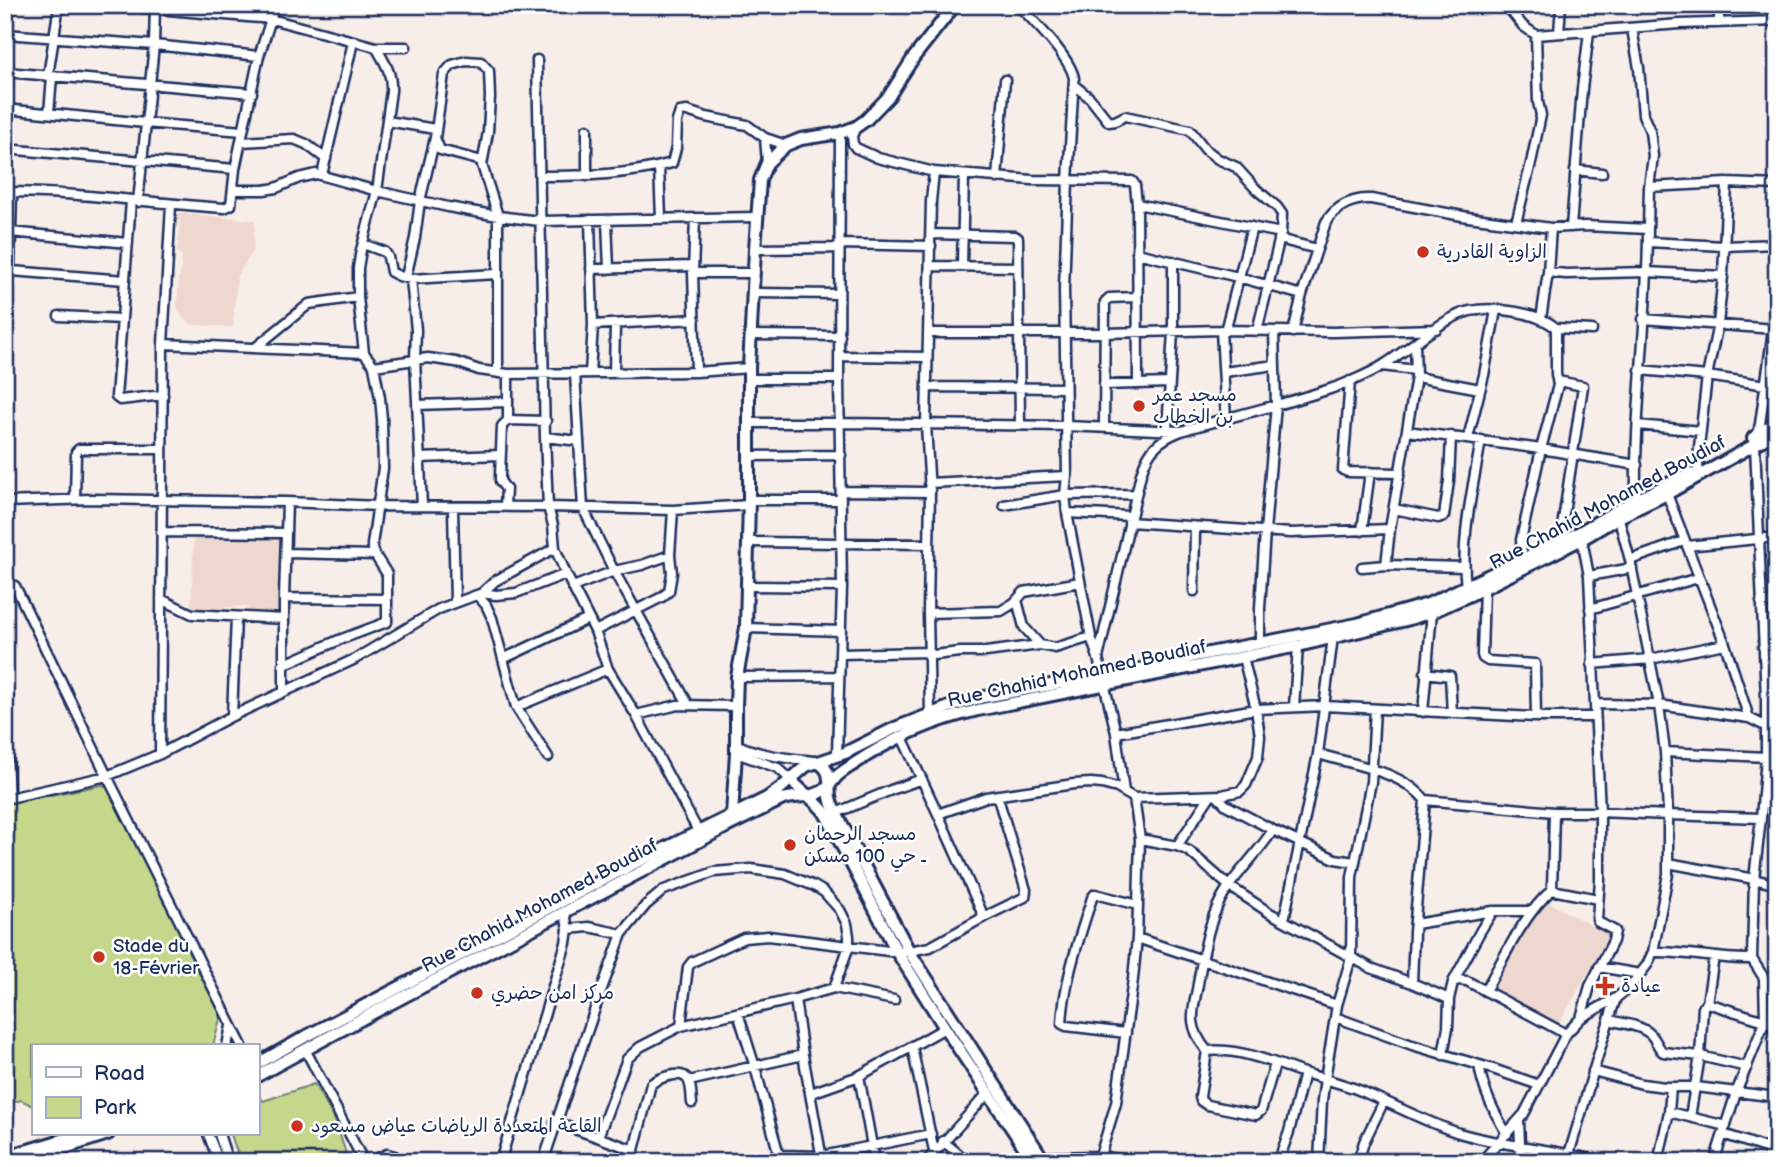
<svg xmlns="http://www.w3.org/2000/svg" width="1782" height="1167" viewBox="0 0 1782 1167" font-family="'Balsamiq Sans','Playpen Sans Arabic',sans-serif">
<style>
.built{fill:#eed7ce}
.green{fill:#c5d78b;stroke:#708374;stroke-width:2}
.lines{fill:none;stroke-linecap:round;stroke-linejoin:round}
.street-casing{stroke:#1b2f5e;stroke-width:13}
.secondary-casing{stroke:#1b2f5e;stroke-width:16}
.street{stroke:#fff;stroke-width:8}
.secondary{stroke:#fff;stroke-width:10}
.poi-dot{fill:#c8321e;stroke:#fff;stroke-width:2.5}
.labels{text-anchor:middle;dominant-baseline:central;stroke-width:5;stroke-linejoin:round;paint-order:stroke}
.poi-label{font-size:19px;fill:#1b2f5e;stroke:#fff;text-anchor:start}
.street-label{font-size:19px;fill:#1b2f5e;stroke:#fff}
</style>
<rect width="100%" height="100%" fill="#f7ede9"/>
<filter id="ink" filterUnits="userSpaceOnUse"><feTurbulence type="fractalNoise" baseFrequency=".0143" numOctaves="2"/><feDisplacementMap in="SourceGraphic" scale="14" xChannelSelector="R" yChannelSelector="G"/><feConvolveMatrix kernelMatrix="1 2 1 2 8 2 1 2 1" color-interpolation-filters="sRGB"/></filter>
<g filter="url(#ink)">
<path class="built" d="M175,213L255,220L253,251L237,276L233,327L193,325L183,318L179,311L177,306L179,282L177,280L180,277L182,255L177,252L180,221L174,219Z
M194,534L281,536V614H254L245,606L226,607L220,613L197,612L191,609Z
M1542,899L1609,935L1557,1027L1491,989Z"/>
<path class="green" d="M102,785L108,789L221,1015L213,1046H33V1106L21,1100L5,1104V804Z
M314,1084L334,1118L349,1162H240L231,1134H257V1096L259,1095L263,1101Z"/>
<g class="lines">
<defs>
<path id="street" d="M112,5L271,19L273,5
M1018,5C1033,20 1070,57 1074,78L1068,181L1064,289L1067,476L1065,495L1067,513L1091,637L1098,658L1116,733L1124,792
M1506,5L1523,26L1536,35L1680,24L1777,21
M1772,21L1773,5
M1719,23V5
M1632,29L1639,68L1643,115L1650,131L1653,156L1649,187
M1559,33L1561,5
M5,34L154,45L259,56
M376,47C385,63 392,72 391,91L377,191L361,250L358,268V297L364,353L374,366L380,398L382,419L383,468L372,545L375,555L387,574V622
M537,60L545,437L548,507L553,525L555,548L566,574L595,631L608,669L636,715L698,831
M5,72L252,93
M48,76L59,5
M1074,85L1090,98L1109,122L1115,121L1125,116L1190,130L1205,149L1218,159L1236,167L1256,189L1277,207L1282,214L1281,233L1257,331
M5,109L145,123L243,131
M49,113L52,77
M387,121L435,129
M856,127L852,136L853,144L856,148L878,158L934,172L1032,180L1132,181L1135,185L1137,204L1138,384
M435,138L440,150L482,161
M765,138L767,163
M241,142L294,139L306,144L326,159
M5,149L235,169
M659,167L661,218
M1575,170L1602,173
M322,175L353,42
M540,176C583,176 630,175 672,163L676,148L677,121L680,112L687,111L706,117L747,125L765,138L786,145
M587,176V129
M997,178L1005,80
M233,190H264L276,188L299,178L316,174L377,191L448,207L498,216L540,221L757,217
M5,192C78,192 151,203 224,208L231,205L235,169L259,56L271,19L376,47H406
M12,192L10,268L12,271L125,280
M131,201L116,397L120,400L163,395
M138,202L154,45L155,5
M1137,204L1281,233
M695,218L693,273L696,372
M607,220L609,269
M1516,223L1531,163L1541,115L1538,102L1536,35
M1571,227L1582,89L1589,32
M10,232L128,243
M931,234L1015,236L1018,238L1020,425
M1279,239L1317,249
M1648,242L1724,246L1777,244
M363,244L385,252L388,257L391,272L399,276L411,279L497,274
M840,244L931,246
M755,249L840,248
M1137,253L1238,277L1302,295
M931,266L1018,267
M962,266L964,175
M591,269L693,266
M1548,272L1566,274L1647,272L1723,276
M693,273H754
M406,277L415,238L420,201L435,138L444,74L452,65L466,61L481,62L489,71L490,97L488,132L482,165L498,216V373
M411,279L416,330L415,359L422,506
M753,293L839,294
M1777,302L1760,424L1755,445L1766,698V757L1777,758
M59,316L122,319
M1541,319L1548,272L1551,228L1585,226L1648,229L1649,187L1727,183L1777,185
M1643,319L1774,329
M593,325L695,319
M1556,328L1592,330
M1221,330L1226,419
M1225,331L1252,227
M1293,332L1302,295L1326,222C1336,206 1353,198 1371,199L1468,217L1551,228
M928,333H1104L1221,330L1333,332L1436,329
M750,335L840,336
M163,344L364,353
M255,348L309,304L358,297
M840,356L927,357
M374,366L428,358L456,362L479,370L508,374L696,372L749,368
M1382,366L1415,370
M1640,370L1707,376L1766,385
M1224,372L1275,365
M590,373L593,325L590,220
M614,373L615,325
M575,374L583,508L614,571L688,704
M1416,377L1480,389
M750,379H839
M1350,381L1343,470L1348,472L1400,473
M1558,381L1583,386L1562,527L1563,540
M1104,385L1169,383
M927,387L1065,388
M417,405L508,402
M508,420L546,421
M750,423H841L1066,426L1180,431
M1638,425L1701,431
M1104,427L1105,302L1109,298L1137,297
M1167,430L1173,332V261
M1407,431L1541,449L1637,465
M545,437L579,441
M1468,438L1484,375L1496,310
M750,456L841,455
M420,458L500,455
M1700,475L1698,470L1699,447L1707,376L1718,324L1723,276L1727,183
M929,483L1067,476
M841,491L930,492
M1667,494L1725,644L1749,718L1765,726
M75,499L76,452L79,449H162
M749,500H841
M5,502L90,499L287,502L378,506L548,507L673,510L749,505
M1636,502C1634,411 1648,320 1648,229
M1004,505L1065,495L1136,494
M505,506L506,489L500,481V476L502,426L508,420V374
M453,507L455,602
M1394,509L1438,518L1444,516L1449,481L1451,436
M1067,513L1130,516
M1618,515L1630,560L1659,705L1665,752
M1129,522L1291,533L1390,529
M1362,531L1370,472
M161,532L286,533
M748,542L929,544
M1687,546L1777,537
M286,553L375,555
M1630,560L1684,541
M1386,565L1390,529L1416,377L1415,343
M1362,567L1386,565L1464,567
M1589,576L1632,568
M5,581L15,586L19,594L107,776L242,1046
M747,586L842,587
M573,587L614,571L642,565L670,555
M1466,587C1460,539 1473,488 1481,440
M1484,588L1482,655L1483,658L1488,661L1535,664L1536,717
M1194,591L1195,527
M482,593L495,581L555,548
M477,595L486,605L492,618L516,707L548,757
M284,598L387,599
M161,599L192,614L284,619
M1017,600L1024,627L1040,645
M1761,602H1777
M1590,609L1698,578
M928,613L1001,611L1014,603L1024,592L1080,582
M746,628L841,631
M595,631L662,597L669,591L672,573L670,555L673,510
M1260,643V608L1265,531L1276,405L1274,331
M1763,647H1777
M840,654L928,652L934,655L960,652H986L1040,645L1055,648L1091,637
M1098,658L1141,474C1144,464 1148,453 1156,446C1173,429 1202,426 1224,419C1259,410 1293,401 1327,390C1343,385 1370,374 1385,364C1406,351 1447,315 1470,311C1493,306 1538,312 1556,328V374L1558,385L1541,449L1521,540L1522,554L1525,559
M503,659L588,619
M1592,664L1650,659L1725,644
M283,665L339,640L387,622
M1425,673L1450,676L1452,713
M737,677L838,676
M284,692V598L287,502
M1766,698L1777,699
M1595,704L1659,705L1749,718
M516,707L608,669
M1294,707L1298,646
M1375,709L1371,782L1352,877L1351,958L1337,1005L1325,1079C1337,1083 1349,1086 1361,1091C1393,1104 1425,1122 1459,1133C1505,1147 1554,1148 1600,1162
M5,710L9,798L5,799
M1423,712L1432,612
M930,714L928,613L930,492L926,425L931,201L934,172
M636,715L678,705L736,706
M232,716L236,617
M1116,733L1256,709L1325,706L1536,717H1595
M902,737L938,814L986,797L1074,784L1091,783L1102,784L1117,788L1134,798L1140,839L1177,846L1189,851L1229,886L1270,913L1371,968L1412,983L1449,999L1453,982L1459,980L1467,981L1566,1034
M736,744C761,756 787,758 814,761
M736,753L778,768L790,779
M160,754L163,344L171,205
M1318,754C1352,764 1403,772 1425,800L1554,812H1600L1668,815V874L1653,952L1647,965L1630,987L1616,998L1581,1018L1566,1034L1524,1114L1481,1162
M837,755L842,587L839,379L840,133
M1217,796L1226,805L1273,830
M9,798L107,776L160,754L232,716L355,659L439,609L482,593L496,595L516,593L566,574
M1134,798L1222,795L1240,791L1246,785L1258,757L1260,736L1256,709L1243,657
M836,813L891,790L922,779
M938,814L984,917
M1761,818L1766,757L1665,752L1668,815L1761,818L1754,879L1777,885
M1177,846L1210,796
M1668,863L1754,879L1752,959L1764,978L1765,1021L1777,1029
M1552,890L1554,812
M1284,920L1318,754L1333,637
M1415,924L1493,911H1532
M568,929L589,927L622,934
M1137,938L1337,1005
M1653,952C1686,951 1719,960 1752,959
M1599,967L1640,974
M1453,982L1481,930L1493,911
M1412,983L1414,932L1425,800
M834,988L894,1000
M1485,991C1502,961 1525,912 1552,890L1598,899
M795,999L803,1055L822,1159
M738,1013L755,1067L779,1155
M1335,1017L1412,1045L1493,1069L1539,1085
M1581,1018L1590,986L1613,941L1615,931L1598,922L1597,919L1600,880V812L1589,576L1582,539
M1609,1020C1621,1023 1640,1025 1649,1033C1656,1038 1657,1047 1663,1052L1700,1056L1747,1067
M681,1026L687,975L688,967L692,962L744,938L768,936L897,952L909,951L930,947L984,917L1025,897L1026,890L997,795
M1126,1033L1066,1026L1062,1024C1064,981 1079,939 1092,898L1095,894L1099,895L1138,905
M227,1046L231,1026
M912,1047L934,1151
M305,1049L364,1162
M1207,1051C1200,1042 1194,1032 1193,1021C1192,1009 1196,996 1198,984C1204,950 1209,914 1229,886C1243,867 1260,850 1273,830L1335,859L1354,862
M1443,1055L1448,1027L1449,999
M1275,1064L1261,1111L1256,1115L1207,1105L1201,1101L1200,1097L1207,1051C1240,1048 1274,1063 1304,1073L1289,1132L1278,1162
M1479,1065C1483,1091 1494,1112 1507,1134
M1593,1071L1642,1084L1665,1087H1696L1777,1097
M1304,1073L1325,1079L1322,1100L1319,1162
M859,1076L875,1162
M689,1081L803,1055
M811,1093L859,1076L945,1028
M1669,1112L1726,1126
M1690,1117L1700,1056L1703,1007L1707,1003
M1519,1121L1520,1144L1519,1162
M555,1122L634,1150
M208,1134L219,1162
M219,1134L228,1162
M1723,1134L1777,1152
M943,1141L968,1162
M1569,1154C1585,1102 1599,1049 1616,998
M1100,1156L1116,1103L1133,979L1137,938L1140,839
M1043,1157L1100,1156L1133,1162
M370,1162L387,1154L395,1156L399,1162
M500,1162L566,943L568,929L565,913
M543,1162L600,994L622,934L646,905L664,890L714,872L751,869L785,874L814,886L824,892L840,910L847,924L849,936V946L834,988L795,999L681,1026L640,1047L627,1059L598,1137
M636,1162L634,1150L651,1084C659,1078 682,1069 688,1080C692,1086 691,1096 692,1103
M747,1162L779,1155L822,1156L931,1134
M926,1162L989,1092
M1358,1162L1364,1142L1384,1101
M1658,1162L1669,1112L1671,1087
M1714,1162L1736,1093L1765,1021L1707,1003L1714,957"/>
<path id="secondary" d="M1753,438L1777,422
M817,762C833,770 828,782 830,797C831,803 833,808 836,813L909,951L1045,1162
M790,779C801,792 815,799 825,813L897,952L945,1028L1034,1162
M732,815L736,753V706L737,677L746,628L749,500V368L755,249L760,180L767,163L786,145L801,139L840,133L856,127L866,120L889,96L914,57L955,5
M257,1064L305,1037L631,865L767,798L781,788L806,766L845,753L895,728L957,704L984,697L1151,667L1199,655L1357,624L1428,604L1578,533L1628,504L1690,473
M257,1076L369,1015L728,826L783,799C795,795 810,798 821,792C828,789 831,783 836,777C841,772 848,768 854,764C891,739 935,720 978,710L1298,646L1406,620L1432,612L1470,595L1582,539L1619,517L1667,494L1777,432
M5,1157L82,1134
M22,1162L108,1134"/>
</defs>
<use href="#street" class="street-casing"/>
<use href="#secondary" class="secondary-casing"/>
<use href="#street" class="street"/>
<use href="#secondary" class="secondary"/>
</g>
</g>
<g class="poi-dot">
<circle cx="1423" cy="252" r="7"/>
<circle cx="1139" cy="406" r="7"/>
<circle cx="790" cy="845" r="7"/>
<circle cx="99" cy="957" r="7"/>
<path d="M1601.5 975.5h7v7h7v7h-7v7h-7v-7h-7v-7h7z"/>
<circle cx="477" cy="993" r="7"/>
<circle cx="297" cy="1126" r="7"/>
</g>
<g class="labels">
<g class="poi-label">
<text x="1437" y="252">الزاوية القادرية</text>
<text x="1153" y="395">مسجد عمر<tspan x="1153" dy="22">بن الخطاب</tspan></text>
<text x="804" y="834">مسجد الرحمان<tspan x="804" dy="22">ـ حي 100 مسكن</tspan></text>
<text x="113" y="946">Stade du<tspan x="113" dy="22">18-Février</tspan></text>
<text x="1621" y="986">عيادة</text>
<text x="491" y="993">مركز امن حضري</text>
<text x="311" y="1126">القاعة المتعددة الرياضات عياض مسعود</text>
</g>
<g class="street-label">
<text transform="translate(1608 503) rotate(-28)">Rue Chahid Mohamed Boudiaf</text>
<text transform="translate(1077 674) rotate(-12)">Rue Chahid Mohamed Boudiaf</text>
<text transform="translate(540 906) rotate(-28)">Rue Chahid Mohamed Boudiaf</text>
</g>
</g>
<rect width="1782" height="1167" fill="none" stroke="#fff" stroke-width="28"/>
<rect x="14" y="14" width="1754" height="1139" fill="none" stroke="#1b2f5e" stroke-width="2.5" filter="url(#ink)"/>
<rect x="32" y="1044" width="228" height="91" fill="#ffffff" stroke="#a4acbf" stroke-width="2"/>
<rect x="46" y="1067" width="35" height="10" fill="#ffffff" stroke="#a4acbf" stroke-width="2"/>
<text x="94" y="1080" font-size="21" fill="#1b2f5e">Road</text>
<rect x="46" y="1097" width="35" height="21" fill="#c5d78b" stroke="#a4acbf" stroke-width="2"/>
<text x="94" y="1114" font-size="21" fill="#1b2f5e">Park</text>
</svg>
